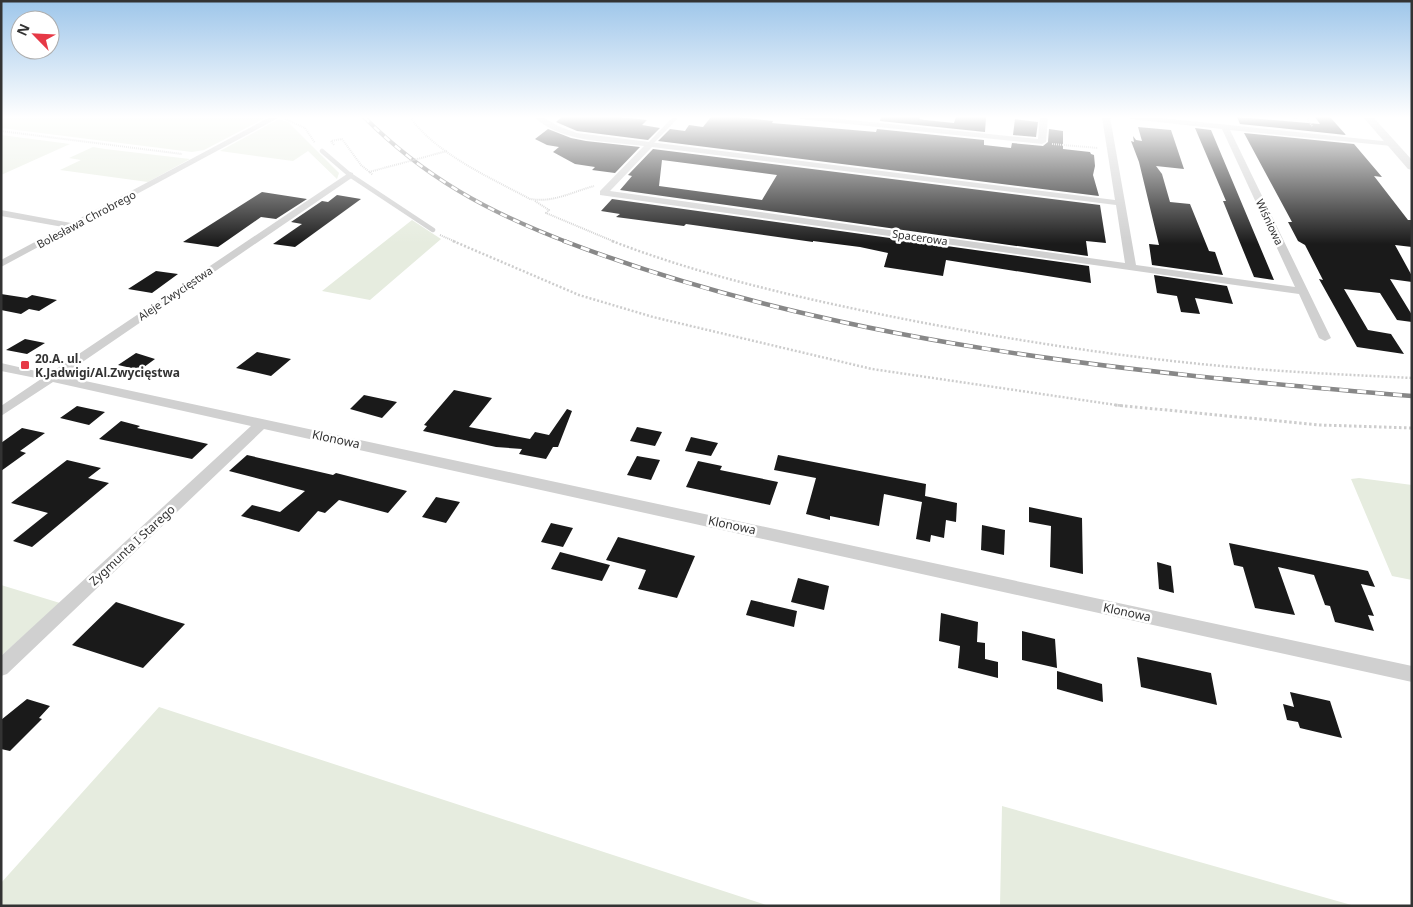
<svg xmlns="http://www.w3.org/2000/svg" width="1413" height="907" viewBox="0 0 1413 907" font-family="'Noto Sans',sans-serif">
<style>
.green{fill:#e6ecdf}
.building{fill:#1a1a1a;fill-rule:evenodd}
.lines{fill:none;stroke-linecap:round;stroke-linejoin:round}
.path-far2{stroke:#cdcdcd;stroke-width:2;stroke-dasharray:1 1;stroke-linecap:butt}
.path-far1{stroke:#cdcdcd;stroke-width:2.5;stroke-dasharray:2 2;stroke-linecap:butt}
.path{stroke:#cdcdcd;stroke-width:3;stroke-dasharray:2.5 2.5;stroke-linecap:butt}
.service{stroke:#d0d0d0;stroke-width:4.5}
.minor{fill:#d0d0d0;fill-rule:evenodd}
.tertiary{fill:#d0d0d0;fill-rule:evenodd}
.rail-far1-casing{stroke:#888;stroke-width:4}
.rail-casing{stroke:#888;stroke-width:4.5}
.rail-far1{stroke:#fff;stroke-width:2.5;stroke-dasharray:7;stroke-linecap:butt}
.rail{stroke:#fff;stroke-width:3;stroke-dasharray:9;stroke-linecap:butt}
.path-bridge{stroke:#cdcdcd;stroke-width:2;stroke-dasharray:1 1;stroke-linecap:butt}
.poi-dot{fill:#e63946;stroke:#fff;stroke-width:2}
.labels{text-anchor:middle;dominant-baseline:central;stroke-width:5;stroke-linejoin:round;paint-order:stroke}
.far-street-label{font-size:11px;fill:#333;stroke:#fff}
.poi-label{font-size:12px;font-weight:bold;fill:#333;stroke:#fff;text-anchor:start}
.street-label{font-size:12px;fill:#333;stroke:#fff}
</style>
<rect width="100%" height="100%" fill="#fff"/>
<path class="green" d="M1,117H265V118L204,150L192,152L1,128Z
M279,119L288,122L339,173L337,179L308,151L293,161L220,151Z
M1,135L70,144L1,175Z
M93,147L105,149L190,159L148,182L60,170L81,160L69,158Z
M412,220L441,239L370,300L322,291Z
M1359,478L1412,485V580L1392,576L1351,479Z
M1,585L60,603L1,656Z
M159,707L769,906H770H1V883Z
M1002,806L1355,906H1000Z"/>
<path class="building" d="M562,117H619L647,120L642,125L660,128L648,140L577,131L556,122Z
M711,117H737L773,121L772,123L876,132L877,129L984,140V145L1011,148L1012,143L1043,146L1048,142L1049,129L1063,131V149L1090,152L1091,154L1094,155L1095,166L1093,175L1099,196L658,141L670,129L685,131L689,125L703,127Z
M881,117H920L919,119L925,120L954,123L956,117H986L985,132L880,121Z
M1237,117L1320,124L1315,117H1330L1346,135L1240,124Z
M1015,119L1038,122L1036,137L1013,135Z
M1138,127L1171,130L1184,169L1156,166L1162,174L1170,202L1190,204L1209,251L1215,252L1223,275L1152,265L1149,244L1159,245L1139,162L1131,141L1134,142L1133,136L1136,140L1142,141Z
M1195,128L1211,130L1274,280L1254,277L1223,201H1226Z
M548,129L571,138L586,141L640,147L615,173L592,170L595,167L575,164L553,152L559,147L547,145L535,139Z
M1244,133L1354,144L1382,177L1374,176L1408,220H1412V247L1395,245L1412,276V282L1390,279L1412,315V322L1397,320L1380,293L1344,289L1368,330L1391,334L1404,354L1357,347L1319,279L1323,280L1305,245L1298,241L1288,222H1292Z
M653,149L1100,205L1106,243L1086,241L1088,256L620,190L632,176L628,175ZM662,160L777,175L762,200L659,186Z
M262,192L307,199L276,219L261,217L218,247L183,242Z
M337,195L361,199L295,247L273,244L302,224L291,222L322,201L328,202Z
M612,199L1089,266L1091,283L946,260L943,276L884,267L888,253L860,247L813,241V242L686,224L684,226L616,217L620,214L601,211Z
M156,271L178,274L152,293L128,289Z
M1154,275L1227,286L1233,304L1195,298L1200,314L1181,312L1177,296L1157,293Z
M1,294L27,298L32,295L57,300L39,311L29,309L21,314L1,310Z
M25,339L45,343L27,354L6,350Z
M257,352L291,359L271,376L236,368Z
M136,353L155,359L140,370L118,365Z
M454,390L492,398L469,427L530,439L535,432L549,435L567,409L572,411L558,447H553L546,459L519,454L522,449L496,447L423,431L427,426L424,425Z
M364,395L397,402L382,418L350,409Z
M77,406L105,412L89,425L60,418Z
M121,421L140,426L137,428L208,444L192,459L99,439Z
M637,427L662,432L655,446L630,441Z
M22,428L45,433L20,451L26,453L1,471V443Z
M691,437L718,443L711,456L685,451Z
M247,455L333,475L336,473L407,491L388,513L339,500L325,513L318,511L299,532L241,516L252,505L280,512L305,491L229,471Z
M778,455L926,484L925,496L957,503L956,522L946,520L944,538L931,535L930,542L916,539L922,502L884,494L879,526L830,516V520L806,514L816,478L774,470Z
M637,456L660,460L651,480L627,475Z
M67,460L101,468L88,478L109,483L32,547L13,541L48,513L11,503Z
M698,461L722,466L720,470L778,482L770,505L686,487Z
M436,497L460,502L446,523L422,517Z
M1029,507L1082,518L1083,574L1050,567L1051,526L1029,522Z
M551,523L573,528L563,547L541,542Z
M982,525L1005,530L1004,555L981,550Z
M618,537L695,556L677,598L638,589L646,570L606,560Z
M1229,543L1368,571L1375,587L1361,584L1374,616L1368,615L1374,631L1335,622L1330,606L1325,605L1314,575L1278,567L1295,615L1255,608L1243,567L1234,565Z
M560,552L610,565L602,581L551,569Z
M1157,562L1171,566L1174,593L1159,589Z
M798,578L829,586L824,610L791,602Z
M751,600L797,611L794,627L746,615Z
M116,602L165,618L185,624L143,668L72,645Z
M941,613L978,622L977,642L985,643V659L998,662V678L958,668L960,646L939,641Z
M1022,631L1055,639L1057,668L1022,660Z
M1137,657L1211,673L1217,705L1141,687Z
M1057,671L1102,684L1103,702L1057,689Z
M1290,692L1330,701L1342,738L1300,728L1298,722L1287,720L1283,704L1294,707Z
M27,699L50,706L39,718L42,719L10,751L1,749V720Z"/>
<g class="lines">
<path class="path-far2" d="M410,117C436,154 491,178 530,199C553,203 572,192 594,186
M1292,117L1297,119
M1306,117L1312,126
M285,119L305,128L315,143
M1,131L182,154
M1052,144L1098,148
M334,145L331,141L342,139L361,165L373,175
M535,201L549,210L546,213L615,242
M440,235L456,242"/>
<path class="path-far1" d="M453,241L579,295L653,317L872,369L1123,406
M612,241C700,275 792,296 884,315C1003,339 1124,358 1244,368C1300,373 1356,375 1412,378"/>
<path class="path" d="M1115,405L1320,425L1412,428"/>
<path class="service" d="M649,145L676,117
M322,151L350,175L433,230"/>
<path class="minor" d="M270,117H280L1,267V260L63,227L1,216V210L71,223Z
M534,117H543L558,126L577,133L1115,200L1102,117H1110L1136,265L1295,287L1222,129L1130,119L1126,117H1152L1392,142L1396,144L1392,146L1230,130L1331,338L1325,341L1319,338L1299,294L600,195V191L644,146C608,141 562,143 534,117ZM652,147L1116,205L1125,263L610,191Z
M797,117H822L1038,139L1040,117H1048L1046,142L1042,144L801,119Z
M350,172L353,173V177L62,376L1412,666V682L264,429L7,674L1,676V656L251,426L53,382L1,416V406L41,379L1,371V363L49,374Z"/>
<path class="tertiary" d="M1363,117H1373L1412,160V170L1408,169Z"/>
<defs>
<path id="rail-far1" d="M364,117C424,177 488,212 567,242"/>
<path id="rail" d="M564,241C834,344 1126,372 1412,396"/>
</defs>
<use href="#rail-far1" class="rail-far1-casing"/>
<use href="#rail" class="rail-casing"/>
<use href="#rail-far1" class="rail-far1"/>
<use href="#rail" class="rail"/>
<path class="path-bridge" d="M369,172L447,151"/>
</g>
<linearGradient id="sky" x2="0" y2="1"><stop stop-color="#9ec6ea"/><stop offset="0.48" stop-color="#fff"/><stop offset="1" stop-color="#fff" stop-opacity="0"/></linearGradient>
<rect width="1413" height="244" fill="url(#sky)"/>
<rect class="poi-dot" x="20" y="360" width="10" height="10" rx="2.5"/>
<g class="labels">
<g class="far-street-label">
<text transform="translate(86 219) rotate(-28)">Bolesława Chrobrego</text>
<text transform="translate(1270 222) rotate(65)">Wiśniowa</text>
<text transform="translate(920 237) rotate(8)">Spacerowa</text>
<text transform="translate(175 293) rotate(-34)">Aleje Zwycięstwa</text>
</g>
<g class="poi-label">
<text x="35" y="358">20.A. ul.<tspan x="35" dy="14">K.Jadwigi/Al.Zwycięstwa</tspan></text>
</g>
<g class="street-label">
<text transform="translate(336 439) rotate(12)">Klonowa</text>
<text transform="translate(732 525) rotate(12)">Klonowa</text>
<text transform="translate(132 545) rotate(-43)">Zygmunta I Starego</text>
<text transform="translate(1127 612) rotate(12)">Klonowa</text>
</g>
</g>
<rect width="1413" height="907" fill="none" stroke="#333333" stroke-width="5"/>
<g transform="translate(35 35) rotate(294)"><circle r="24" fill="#ffffff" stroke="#adadad"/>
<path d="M0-4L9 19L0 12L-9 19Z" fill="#e63946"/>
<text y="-8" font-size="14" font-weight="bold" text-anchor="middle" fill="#333333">N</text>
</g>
</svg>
